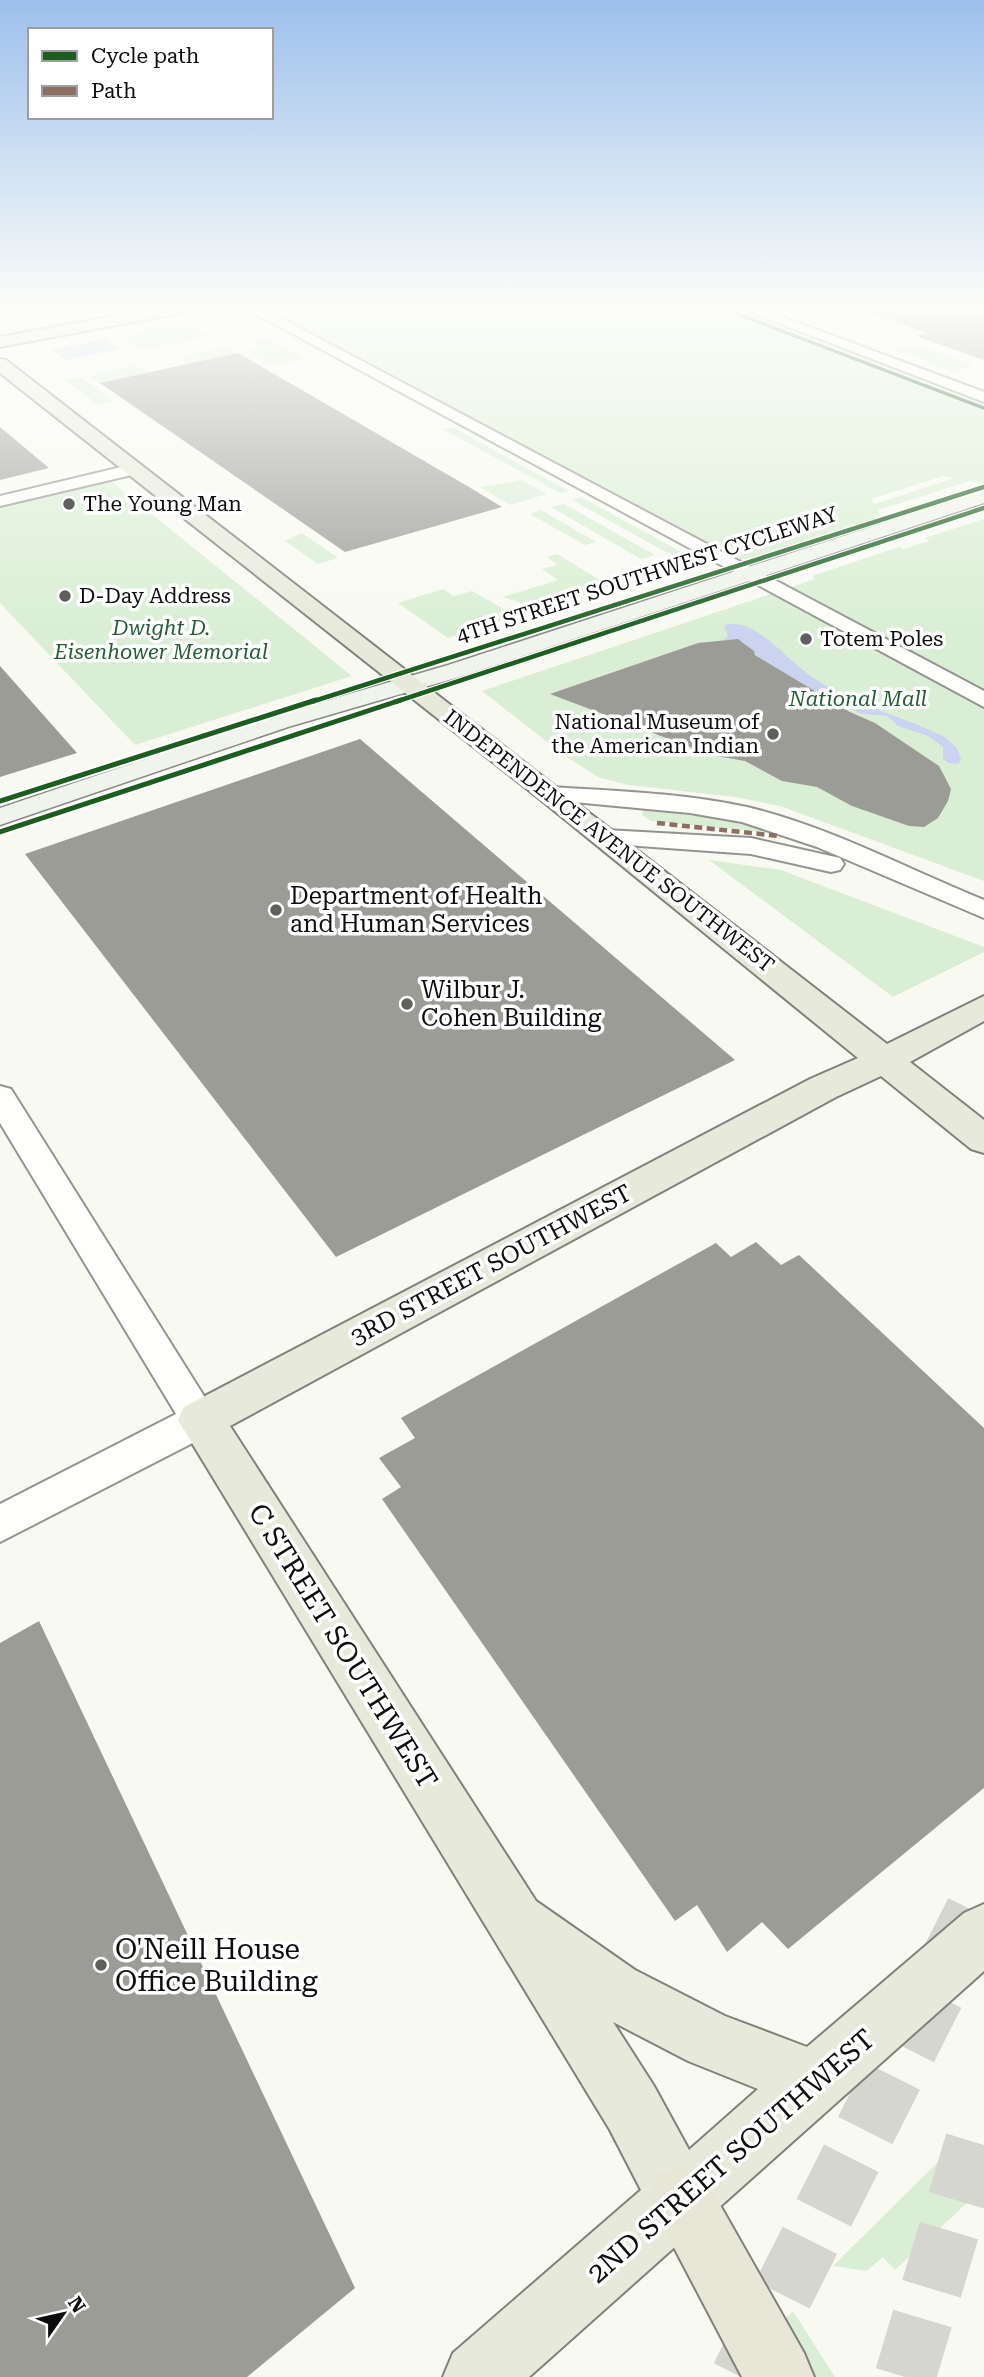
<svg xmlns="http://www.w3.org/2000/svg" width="984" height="2377" viewBox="0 0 984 2377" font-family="'Roboto Serif',serif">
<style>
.green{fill:#d9eed4;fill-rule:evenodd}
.water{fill:#cbd3f1}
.building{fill:#9c9c97}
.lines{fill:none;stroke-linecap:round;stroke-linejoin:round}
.motorway-tunnel{stroke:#d5d6d0;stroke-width:61;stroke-dasharray:61 31;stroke-linecap:butt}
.tertiary-casing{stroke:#939490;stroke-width:4}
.secondary-casing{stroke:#898a87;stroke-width:3}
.primary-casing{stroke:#80817d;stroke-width:4}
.motorway-casing{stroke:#80817d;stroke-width:4}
.tertiary{fill:#fefefd;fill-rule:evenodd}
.secondary{fill:#f0f4ea;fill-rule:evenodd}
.primary{fill:#e7eada;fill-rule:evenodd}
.motorway{fill:#e7e6d7;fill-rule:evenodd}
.quiet{stroke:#8d6e63;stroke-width:4.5;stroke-dasharray:8 4.5;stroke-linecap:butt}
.cycleway-far2-casing{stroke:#fff;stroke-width:5}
.cycleway-far1-casing{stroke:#fff;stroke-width:7}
.cycleway-casing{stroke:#fff;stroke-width:9}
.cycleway-far2{stroke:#1b5e20;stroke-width:3.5}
.cycleway-far1{stroke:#1b5e20;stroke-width:4.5}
.cycleway{stroke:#1b5e20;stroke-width:5}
.poi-dot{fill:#5f605d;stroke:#fff;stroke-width:2.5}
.labels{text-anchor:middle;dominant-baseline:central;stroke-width:7;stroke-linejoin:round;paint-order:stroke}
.far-poi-label{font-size:21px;fill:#0d0d0d;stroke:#fff;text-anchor:start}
.far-street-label{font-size:21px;fill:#0d0d0d;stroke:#fff}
.far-park-label{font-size:21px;font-style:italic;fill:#245e32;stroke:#fff}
.poi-label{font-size:24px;fill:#0d0d0d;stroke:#fff;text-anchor:start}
.street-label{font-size:24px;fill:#0d0d0d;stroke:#fff}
.near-street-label{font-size:28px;fill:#0d0d0d;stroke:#fff}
.near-poi-label{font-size:28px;fill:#0d0d0d;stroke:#fff;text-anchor:start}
</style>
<rect width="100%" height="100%" fill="#f8faf2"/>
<path class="green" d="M261,307H731L984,403V484L970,481L878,510L881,518L752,559L741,560ZM943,476L955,478L875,504L871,499Z
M202,319L225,333L143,350L121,336L186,322L206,334L218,332L199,320Z
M266,337L304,358L273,367L247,351L263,348L251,340Z
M226,346L238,353L190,364L182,356Z
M906,346L926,348L974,365L954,372L894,349Z
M136,365L150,372L100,383L89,376Z
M80,377L112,400L97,404L66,380Z
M452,427L569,491L560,493L443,429Z
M107,478L352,676L135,745L0,603V504Z
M521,480L547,494L510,505L480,487Z
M581,497L696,560L686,563L572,500Z
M564,504L655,555L641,559L551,507Z
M541,510L596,542L585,545L530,514Z
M984,519V881L780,806L735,797L628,785L598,777L565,756L482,691L815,579L812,576L899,547L904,549L929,541L925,538Z
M302,533L338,558L318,564L285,541Z
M557,554L610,586L539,609L503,597L558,580L542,569L558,565L547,557Z
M443,589L454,596L472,591L516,616L448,638L398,603Z
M643,810L716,818L774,831L773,833L651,821L642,815Z
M709,860L781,870L984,947V952L893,997Z
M942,2158L984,2162V2187L895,2270L883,2257L867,2271L833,2266Z
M793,2311L835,2377H801L772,2332Z"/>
<path class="water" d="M104,339L119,349L66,360L51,350Z
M728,624C758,621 784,657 808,674C849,704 900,715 945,737L957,748L961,759L958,764L949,763L943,759V747L928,736L898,726L887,716L862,714L827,698L760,658L742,641H722L728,636L724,626Z"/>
<path class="building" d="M864,307H984V360L916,336L927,333L864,311Z
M238,353L469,487L502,507L345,552L100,383Z
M0,427L49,468L0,480Z
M738,639L754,651L755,655L850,712L875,723L939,766L951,789L948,801L938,818L924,827L909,826L852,806L817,787L782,781L745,761L711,755L550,694L698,643Z
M0,666L77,753L0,777Z
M360,739L735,1060L336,1257L25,854Z
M756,1242L781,1265L799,1255L984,1428V1788L788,1949L762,1922L727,1952L697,1905L675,1921L382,1499L401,1487L379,1458L415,1438L401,1418L716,1243L731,1257Z
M39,1621L355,2288L247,2377H0V1643Z"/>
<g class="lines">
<path class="motorway-tunnel" d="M741,2377L984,1895
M905,2377L984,2114"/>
<defs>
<path id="tertiary" d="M243,307H260L984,691V707Z
M737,307H756L984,392V402Z
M134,464L143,469L140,473L0,506V496Z
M551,787C616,791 682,793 747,807C830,827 905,868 984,900V918L817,847L742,822L690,813L542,799L539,794L542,789Z
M606,830L751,838L840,858L844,864L840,870L831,872L751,854L597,843L593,838L597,833Z
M0,1086L11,1089L219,1420L214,1432L0,1542V1504L176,1414L0,1123Z"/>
<path id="secondary" d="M984,490V503L466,675L288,727L0,825V808L270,717L448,665Z"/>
<path id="primary" d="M162,307H194L186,312L0,347V337Z
M0,359L6,360L887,1044L984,996V1021L910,1062L984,1120V1153L971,1149L881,1076L836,1097L230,1426L536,1901L635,1970L725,2016L807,2047L964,1913L984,1904V1971L529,2377H443L453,2353L641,2190L610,2130L178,1420L184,1407L810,1079L858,1058L541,800L0,373ZM613,2022L688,2061L758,2089L689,2150L654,2086Z"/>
<path id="motorway" d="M680,2166L703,2175L804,2353L814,2377H742L648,2198L657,2175Z"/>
</defs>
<use href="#tertiary" class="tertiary-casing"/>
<use href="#secondary" class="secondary-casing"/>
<use href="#primary" class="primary-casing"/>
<use href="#motorway" class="motorway-casing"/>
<use href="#tertiary" class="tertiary"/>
<use href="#secondary" class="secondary"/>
<use href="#primary" class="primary"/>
<use href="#motorway" class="motorway"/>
<path class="quiet" d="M657,823L779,836"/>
<defs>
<path id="cycleway-far2" d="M719,307L984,408"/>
<path id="cycleway-far1" d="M311,702L984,487
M395,702L984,508"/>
<path id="cycleway" d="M0,801L316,700
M0,832L401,700"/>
</defs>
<use href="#cycleway-far2" class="cycleway-far2-casing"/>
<use href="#cycleway-far1" class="cycleway-far1-casing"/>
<use href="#cycleway" class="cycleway-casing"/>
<use href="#cycleway-far2" class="cycleway-far2"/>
<use href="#cycleway-far1" class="cycleway-far1"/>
<use href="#cycleway" class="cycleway"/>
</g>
<linearGradient id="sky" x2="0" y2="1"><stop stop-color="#9cc0ec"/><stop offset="0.48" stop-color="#fcfdf9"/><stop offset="1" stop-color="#fcfdf9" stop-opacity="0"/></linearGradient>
<rect width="984" height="639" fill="url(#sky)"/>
<g class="poi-dot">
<circle cx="69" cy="504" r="7"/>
<circle cx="65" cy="596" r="7"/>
<circle cx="806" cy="639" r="7"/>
<circle cx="773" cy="734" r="7"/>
<circle cx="276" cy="910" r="7"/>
<circle cx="407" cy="1004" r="7"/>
<circle cx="101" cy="1965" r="7"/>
</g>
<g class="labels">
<g class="far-poi-label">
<text x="83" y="504">The Young Man</text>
<text x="79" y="596">D-Day Address</text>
<text x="820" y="639">Totem Poles</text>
<text x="759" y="722" text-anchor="end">National Museum of<tspan x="759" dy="24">the American Indian</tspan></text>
</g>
<g class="far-street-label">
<text transform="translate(647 575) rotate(-18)">4TH STREET SOUTHWEST CYCLEWAY</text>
<text transform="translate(609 841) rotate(38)">INDEPENDENCE AVENUE SOUTHWEST</text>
</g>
<g class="far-park-label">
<text x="161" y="628">Dwight D.<tspan x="161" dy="24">Eisenhower Memorial</tspan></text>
<text x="858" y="699">National Mall</text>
</g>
<g class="poi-label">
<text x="290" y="896">Department of Health<tspan x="290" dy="28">and Human Services</tspan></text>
<text x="421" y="990">Wilbur J.<tspan x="421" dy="28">Cohen Building</tspan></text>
</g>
<g class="street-label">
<text transform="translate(491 1265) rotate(-28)">3RD STREET SOUTHWEST</text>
</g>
<g class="near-street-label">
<text transform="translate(343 1646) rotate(58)">C STREET SOUTHWEST</text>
<text transform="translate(731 2156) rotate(-41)">2ND STREET SOUTHWEST</text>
</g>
<g class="near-poi-label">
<text x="115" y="1949">O'Neill House<tspan x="115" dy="32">Office Building</tspan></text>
</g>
</g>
<rect x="28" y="28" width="245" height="91" fill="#ffffff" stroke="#9e9e9e" stroke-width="2"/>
<rect x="42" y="51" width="35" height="10" fill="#1b5e20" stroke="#9e9e9e" stroke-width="2"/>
<text x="91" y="63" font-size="21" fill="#0d0d0d">Cycle path</text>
<rect x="42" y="86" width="35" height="10" fill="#8d6e63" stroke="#9e9e9e" stroke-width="2"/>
<text x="91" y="98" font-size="21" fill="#0d0d0d">Path</text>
<g transform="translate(63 2314) rotate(56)" stroke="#ffffff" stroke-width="5" paint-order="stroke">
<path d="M0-5L12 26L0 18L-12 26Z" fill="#0d0d0d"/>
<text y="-10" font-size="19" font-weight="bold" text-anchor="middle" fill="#0d0d0d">N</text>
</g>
</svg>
